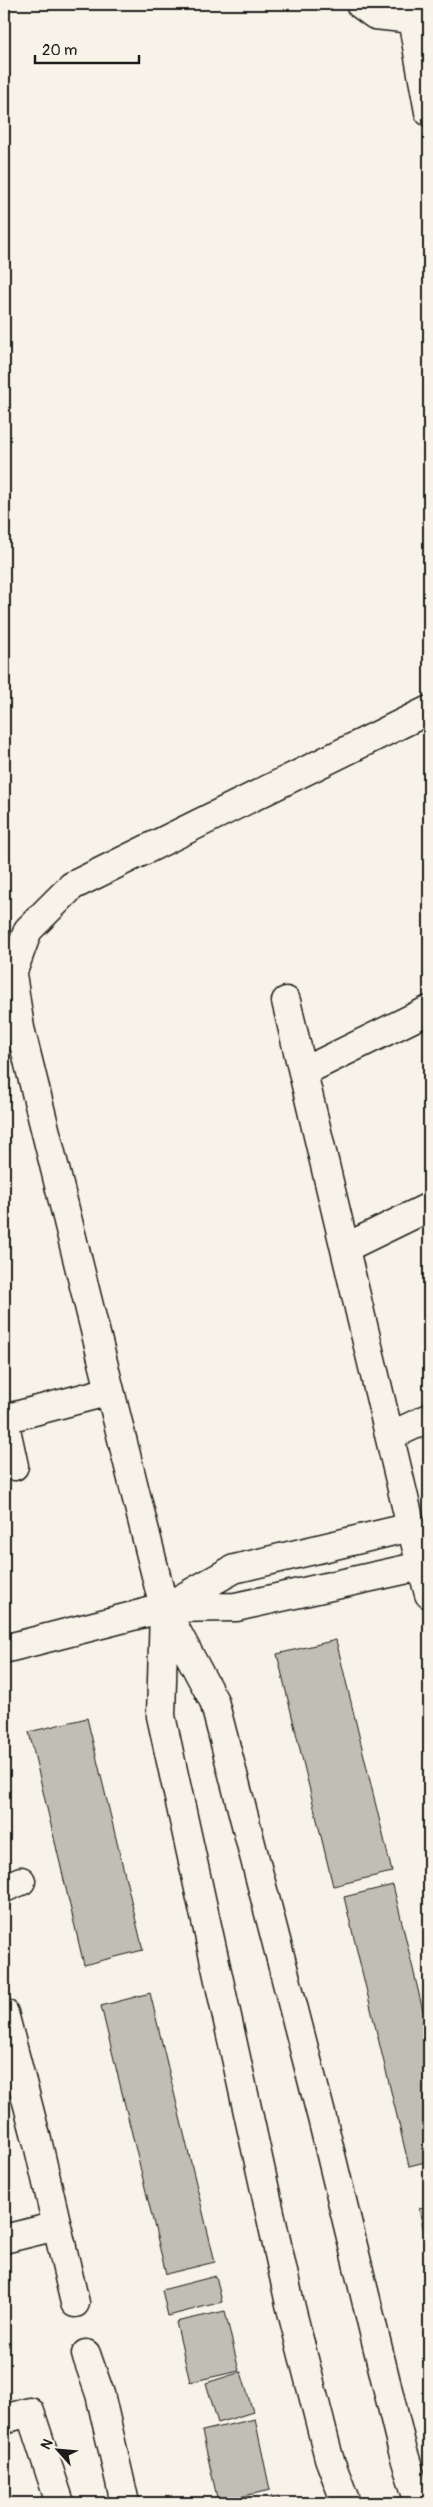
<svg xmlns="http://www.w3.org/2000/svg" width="433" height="2507" viewBox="0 0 433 2507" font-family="Pangolin,sans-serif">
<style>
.building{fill:#c0beb5;stroke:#1c1c1c}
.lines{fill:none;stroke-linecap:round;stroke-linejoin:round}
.minor-casing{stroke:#1c1c1c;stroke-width:31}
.minor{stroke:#f7f3e8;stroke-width:28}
</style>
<rect width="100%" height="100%" fill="#f7f3e8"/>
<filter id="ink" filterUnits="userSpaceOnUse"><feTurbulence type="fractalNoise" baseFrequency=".02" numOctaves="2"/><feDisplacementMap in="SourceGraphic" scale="10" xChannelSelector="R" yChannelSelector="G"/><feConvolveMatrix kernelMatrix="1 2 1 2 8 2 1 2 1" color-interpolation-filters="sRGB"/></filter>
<g filter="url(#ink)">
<path class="building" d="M336,1640L392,1872L333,1886L277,1654Z
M87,1718L143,1950L84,1965L29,1732Z
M393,1885L429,2036V2161L409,2166L344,1897Z
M150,1993L215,2262L166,2274L101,2006Z
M429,2206V2254L419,2209Z
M216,2276L222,2302L168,2316L162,2290Z
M225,2311L239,2371L190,2382L176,2322Z
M241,2372L253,2412L218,2423L206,2383Z
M255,2419L270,2490L218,2502L202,2431Z
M278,2496L282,2503H264Z"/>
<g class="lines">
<defs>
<path id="minor" d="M360,4L375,15L412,19L428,12
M412,19L429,112
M286,1001L411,1527L429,1594
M303,1072L429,1010
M345,1248L429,1207
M4,1419L110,1391
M4,1420L14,1466
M390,1436L429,1418
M168,1606L234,1569L411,1527
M164,1609L161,1716L290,2304L329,2458L346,2503
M4,1649L164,1608L236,1607L421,1566
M4,1888L21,1881
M4,2013L38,2144L57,2226L4,2239
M57,2226L75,2303
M86,2354L100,2394L125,2503
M4,2419L30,2412L60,2503
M419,2503L402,2448L322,2118L214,1701L164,1608L20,1028L12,974L28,930L72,886L429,710"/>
</defs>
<use href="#minor" class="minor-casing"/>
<use href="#minor" class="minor"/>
</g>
</g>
<rect width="433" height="2507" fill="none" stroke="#f7f3e8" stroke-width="20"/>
<rect x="10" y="10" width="413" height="2487" fill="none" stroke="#1c1c1c" stroke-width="2" filter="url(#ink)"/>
<g transform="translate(58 2450) rotate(297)" stroke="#f7f3e8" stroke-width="4" paint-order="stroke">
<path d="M0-4L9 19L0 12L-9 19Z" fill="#1c1c1c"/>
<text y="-8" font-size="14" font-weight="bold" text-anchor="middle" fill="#1c1c1c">N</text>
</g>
<path d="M35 55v8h104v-8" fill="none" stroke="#1c1c1c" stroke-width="2.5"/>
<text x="42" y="55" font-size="15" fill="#1c1c1c" stroke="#f7f3e8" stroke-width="4" paint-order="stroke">20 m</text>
</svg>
